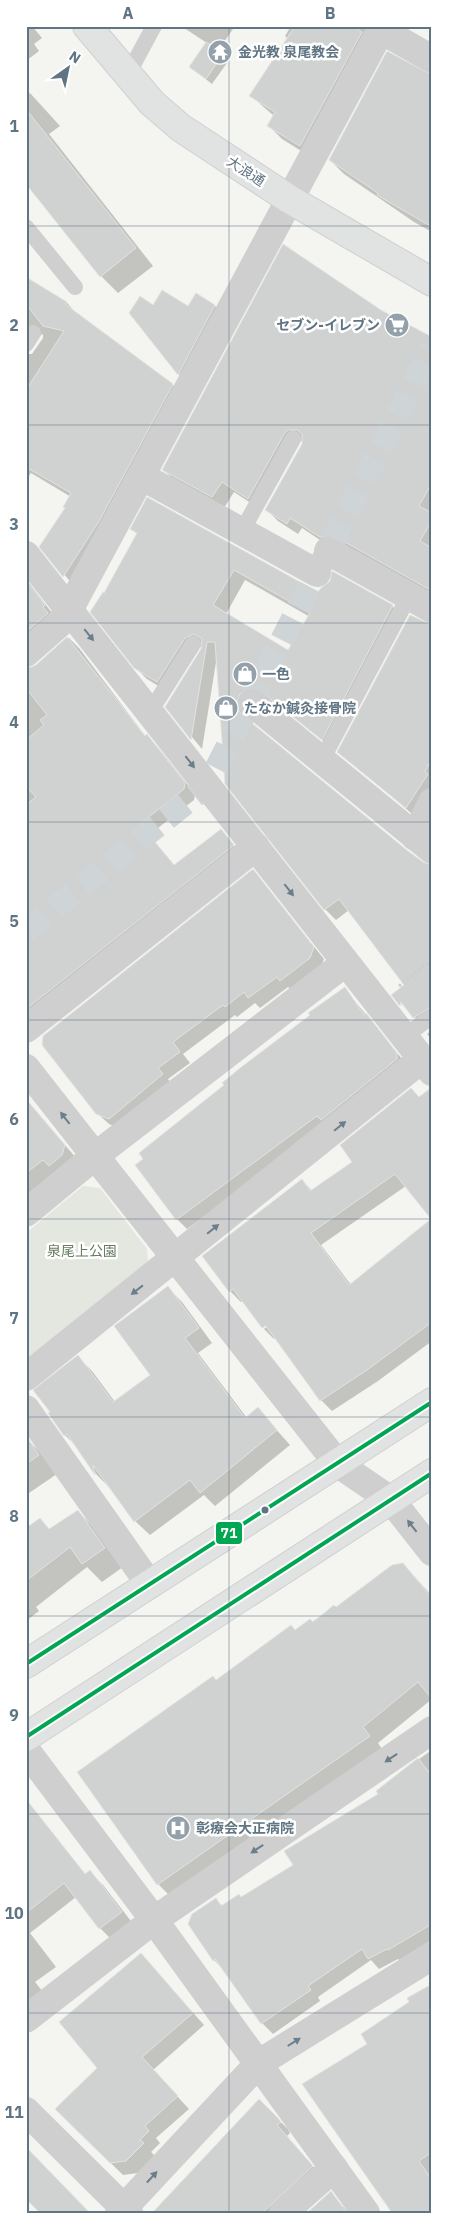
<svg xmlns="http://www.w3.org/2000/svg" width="458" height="2239" viewBox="0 0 458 2239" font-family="'IBM Plex Sans','Noto Sans JP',sans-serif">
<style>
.green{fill:#e3e7df}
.shadow{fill:#0003;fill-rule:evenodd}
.building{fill:#d0d1d1;stroke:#e3e3e1;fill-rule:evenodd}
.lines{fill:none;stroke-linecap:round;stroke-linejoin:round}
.pedestrian-tunnel{stroke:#cfd4d6;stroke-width:24;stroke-dasharray:24 12;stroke-linecap:butt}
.secondary-casing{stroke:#cfd1d2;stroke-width:30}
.primary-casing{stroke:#cfd1d1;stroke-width:30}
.path{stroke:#cccdcc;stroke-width:3;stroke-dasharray:2.5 2.5;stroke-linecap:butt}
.service{stroke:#cfcfd0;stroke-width:16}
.minor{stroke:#cfcfd0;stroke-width:28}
.tertiary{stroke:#cfcfd0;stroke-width:28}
.secondary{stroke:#e1e2e2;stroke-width:28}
.primary{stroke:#e1e2e2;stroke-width:28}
.bus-1-casing{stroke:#fff;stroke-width:8}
.bus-1{stroke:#00a651;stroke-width:4}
.oneway{fill:#6b7e8c}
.grid{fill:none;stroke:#607584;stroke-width:1;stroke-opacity:0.55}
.bus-dot{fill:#607584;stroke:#fff;stroke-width:2}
.labels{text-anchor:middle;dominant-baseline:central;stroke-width:5;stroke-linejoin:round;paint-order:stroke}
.poi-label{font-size:14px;font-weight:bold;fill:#607584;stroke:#fff;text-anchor:start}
.street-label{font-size:14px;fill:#607584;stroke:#fff}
.park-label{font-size:14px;fill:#667b60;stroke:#fff}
.line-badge{stroke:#fff;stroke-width:2}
.badge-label{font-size:14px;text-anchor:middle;font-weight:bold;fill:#fff}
.neatline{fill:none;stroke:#607584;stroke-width:2}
.grid-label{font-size:16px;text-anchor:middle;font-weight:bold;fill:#607584}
</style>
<rect width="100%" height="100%" fill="#f4f4f1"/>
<path class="green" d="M83,1186L100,1188L147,1249L148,1262L26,1362V1233Z"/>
<path class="shadow" d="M26,26H32L42,38L34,44L39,51L26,61Z
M181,26H235L218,51L229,60L212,84L190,67L207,43Z
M291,26H387L314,159L282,139L268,125L274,116L251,96L288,39L285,36Z
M432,78V232L414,222L344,174L330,160Z
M30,93L60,126L49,134L153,266L118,293L101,276L26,182V96Z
M26,278L67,303L77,314L172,384L183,395L74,586L41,547L66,509L71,497L31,473L26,480ZM43,334V338L32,354H27L35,338Z
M197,295L215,306L230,321L193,389L179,374L130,313L154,306L189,308Z
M381,311L432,339V595L332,548L302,528L298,534L278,521L267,510L303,444V441H300L260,509L234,492L224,508L175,481L164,470Z
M132,529L319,594L392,606L403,617L333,749L274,702L267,698L247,712L248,720L422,864L432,866V1023L425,1028L393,995L406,986L349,910L336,920L325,909L227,783L217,656L202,749L167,707L203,650V646L196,649L168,692L147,679L135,667L105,595L138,535ZM245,580L310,617L288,651L226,614Z
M26,579L59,622L26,652Z
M432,626V795L417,818L339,752Z
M69,638L79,648L146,737L157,746L195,794L194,800L149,835L175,866L221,830L243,856L26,1029V669L37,666Z
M253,871L324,959L320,969L291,990L288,987L260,1008L255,1003L237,1017L235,1015L183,1054L190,1063L168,1079L173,1086L120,1129L109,1124L97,1113Z
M345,989L407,1065L187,1229L177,1219Z
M432,1030V1040L427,1034Z
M420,1098L406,1186L321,1245L351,1285L432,1220V1341L378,1381L332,1411L321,1400L276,1337L274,1339L264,1329L272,1323L243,1301L241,1302L230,1291L204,1256L302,1180L312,1191L354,1162Z
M26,1101L78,1160L26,1197Z
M168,1288L182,1302L212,1343L198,1353L247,1418L258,1409L290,1445L215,1506L204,1495L150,1535L135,1521L107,1483L108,1486L96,1474L78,1448L65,1435L50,1414L78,1357L92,1371L115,1402L151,1375Z
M26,1438L44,1456L57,1474L26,1495Z
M78,1511L96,1530L123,1567L102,1582L87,1567L36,1607L39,1611L26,1621V1530L40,1519L50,1530Z
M403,1564L432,1596V1699L378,1743L384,1752L174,1900L158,1884L217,1681L295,1631L336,1608Z
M432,1750V1940L399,1960L398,1959L379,1969L371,1960L318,1997L320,2001L273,2034L262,2023L225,1971L214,1960L216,1900L223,1906L242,1898L295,1866L380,1794L402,1771Z
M26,1800L86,1875L90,1872L103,1885L134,1925L113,1941L100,1928L76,1897L30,1933L56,1967L35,1982L43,1992L26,2010Z
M141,1954L204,2025L153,2070L189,2109L156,2138L160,2143L151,2152L155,2156L138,2173L123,2175L56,2109L98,2068Z
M432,1994V2213L369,2044L411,2002Z
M259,2101L288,2129L290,2133L287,2136L322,2177L282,2213H162Z
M331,2193L349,2213H309Z"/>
<path class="building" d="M295,26H353L362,32L300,146L267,126L275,112L249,96Z
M206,42L224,53L206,79L189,67Z
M387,51L432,75V227L377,195L378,193L329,160Z
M26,109L136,248L100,277L26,184Z
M283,244L381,310L432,337V483L419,506L432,513V520L420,541L432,548V591L336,537L328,535L320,537L290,518L287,524L265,510L302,444V434L297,430H288L284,434L248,499L222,482L212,497L162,470Z
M26,277L67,302L65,304L173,384L98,523L63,577L39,547L65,508L63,507L71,493L26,467V390L64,331L43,326L26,304Z
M162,290L188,306L196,293L215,305L178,375L129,313L140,296L153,305Z
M147,497L318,592L321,588L330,581L332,571L393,605L322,740L261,691L254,688L246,689L240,694L237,701L238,709L242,715L408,851L423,862L432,865V1006L413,1018L401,1002L400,1006L391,995L404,985L339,899L324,910L225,784L215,642H207L191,740L165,707L201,649L202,639L194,634L185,638L157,682L134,668L90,612L103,592L104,593L137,533L130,529ZM234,570L310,613L288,650L213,605Z
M26,581L45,605L43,607L48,613L26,632Z
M410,615L432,625V758L425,772L428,774L406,808L337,752Z
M67,637L145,736L147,734L185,783L184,789L140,824L174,865L221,829L234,845L26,1009V805L36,797L26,786V740L44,725L40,720L47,715L26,688V669L36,665Z
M253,869L314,947L310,958L280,981L277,977L248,998L244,992L225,1007L223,1005L173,1042L180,1052L158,1068L163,1074L109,1119L96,1114L42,1045L43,1036Z
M345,987L364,1015L366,1013L397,1053V1059L321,1120L317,1116L176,1220L135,1165L143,1159L139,1153L224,1085L222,1083L240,1068L310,1015L308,1013Z
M432,1087V1322L367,1370L320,1401L266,1326L262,1328L233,1289L229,1292L202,1256L302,1179L310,1191L352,1162L340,1145L411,1088L419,1097ZM395,1174L431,1219L349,1285L311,1233Z
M26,1099L65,1145L62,1155L49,1166L43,1160L26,1173Z
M168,1286L199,1328L185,1338L245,1418L258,1407L277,1430L200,1493L190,1480L134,1522L93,1465L95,1475L67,1434L64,1436L48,1413L50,1412L33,1390L78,1355L113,1402L150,1375L114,1326Z
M26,1436L39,1455L26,1464Z
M78,1510L105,1548L82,1564L70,1547L26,1581V1528L40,1518L49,1529Z
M403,1563L432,1598V1699L418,1682L363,1727L370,1736L157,1885L77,1772L213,1676L216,1680L291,1625L295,1630L310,1619L313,1622L334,1605L336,1607L392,1565Z
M418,1758L432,1776V1924L388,1950L387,1949L368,1959L362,1949L308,1986L311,1990L261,2024L215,1959L213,1961L188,1924L192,1914L216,1898L221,1906L239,1894L241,1897L293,1865L284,1851L378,1794L376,1791Z
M26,1799L85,1874L90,1870L122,1912L99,1929L64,1883L26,1913Z
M141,1953L193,2013L142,2057L178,2096L145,2126L149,2131L140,2140L144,2143L126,2161L110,2163L55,2109L97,2068L59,2022Z
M432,1984V2152L419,2161L432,2180V2213H392L302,2084L367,2044L361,2034L409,2002L407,1998Z
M259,2099L277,2117L281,2122L277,2125L313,2166L262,2213H152Z
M26,2147L90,2213H40L26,2199Z
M331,2191L347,2213H307Z"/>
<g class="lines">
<path class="pedestrian-tunnel" d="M26,931L208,785L432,347"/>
<defs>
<path id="secondary" d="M26,1664L432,1402
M26,1737L432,1473"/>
<path id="primary" d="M87,26L152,103L181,128L289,199L432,282"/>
</defs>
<use href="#secondary" class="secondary-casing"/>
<use href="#primary" class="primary-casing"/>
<path class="path" d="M399,986L432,960"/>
<path class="service" d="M127,76L154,26
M26,227L75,287
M26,344L33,333
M242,531L293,439
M150,712L193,644
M322,760L409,596
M404,1037L432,1016"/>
<path class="minor" d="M381,30L432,59
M141,476L317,573
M328,551L432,609
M26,555L432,1072
M26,653L59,624L69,610L383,26
M252,703L432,850
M415,837L432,802
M26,1029L256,847
M26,1068L95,1156
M26,1377L422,1059
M26,1409L150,1585
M154,1920L432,1730
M119,2213L259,2063L432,1956
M283,2213L334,2168"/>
<path class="tertiary" d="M95,1156L338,1464L391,1500L432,1552
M26,1213L95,1156L345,963
M26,1750L154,1920L366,2213
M26,2019L154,1920
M26,2111L129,2213"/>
<use href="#secondary" class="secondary"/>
<use href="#primary" class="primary"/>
<defs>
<path id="bus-1" d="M26,1664L432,1402
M26,1737L432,1473"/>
</defs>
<use href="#bus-1" class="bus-1-casing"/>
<use href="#bus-1" class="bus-1"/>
</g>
<defs><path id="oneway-solid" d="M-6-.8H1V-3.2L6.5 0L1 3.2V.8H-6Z" transform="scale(1.25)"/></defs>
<g class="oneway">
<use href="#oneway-solid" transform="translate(89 635) rotate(51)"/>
<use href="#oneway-solid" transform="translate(190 762) rotate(52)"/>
<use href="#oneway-solid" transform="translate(289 890) rotate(52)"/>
<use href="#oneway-solid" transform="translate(65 1118) rotate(-128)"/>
<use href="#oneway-solid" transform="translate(340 1126) rotate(-39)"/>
<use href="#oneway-solid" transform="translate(213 1229) rotate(-39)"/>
<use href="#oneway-solid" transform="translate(137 1290) rotate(142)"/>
<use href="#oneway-solid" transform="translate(412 1526) rotate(-128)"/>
<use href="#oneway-solid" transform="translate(391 1758) rotate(146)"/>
<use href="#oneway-solid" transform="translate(257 1849) rotate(146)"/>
<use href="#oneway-solid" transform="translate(294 2042) rotate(-32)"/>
<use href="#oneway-solid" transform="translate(152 2177) rotate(-47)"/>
</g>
<path class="grid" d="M229,26V2213M26,226H432M26,425H432M26,623H432M26,822H432M26,1020H432M26,1219H432M26,1417H432M26,1616H432M26,1814H432M26,2013H432"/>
<defs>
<symbol id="temple-disc" viewBox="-11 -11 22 22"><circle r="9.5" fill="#94a1aa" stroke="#fff"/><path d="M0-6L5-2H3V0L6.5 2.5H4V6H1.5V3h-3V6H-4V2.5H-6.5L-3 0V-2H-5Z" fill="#fff"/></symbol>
<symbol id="supermarket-disc" viewBox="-11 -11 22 22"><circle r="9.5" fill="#94a1aa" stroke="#fff"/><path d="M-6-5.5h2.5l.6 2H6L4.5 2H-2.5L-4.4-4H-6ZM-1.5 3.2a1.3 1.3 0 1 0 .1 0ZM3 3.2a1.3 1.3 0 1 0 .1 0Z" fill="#fff"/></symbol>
<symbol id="shop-disc" viewBox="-11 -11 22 22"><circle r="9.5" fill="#94a1aa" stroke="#fff"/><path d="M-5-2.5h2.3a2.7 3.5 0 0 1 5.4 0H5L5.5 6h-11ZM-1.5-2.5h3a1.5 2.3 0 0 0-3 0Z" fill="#fff"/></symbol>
<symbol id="hospital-disc" viewBox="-11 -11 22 22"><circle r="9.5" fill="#94a1aa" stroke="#fff"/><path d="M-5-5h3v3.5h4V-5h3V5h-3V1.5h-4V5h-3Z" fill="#fff"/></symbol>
</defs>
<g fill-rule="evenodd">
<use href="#temple-disc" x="206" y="38" width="28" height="28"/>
<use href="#supermarket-disc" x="383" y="311" width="28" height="28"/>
<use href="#shop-disc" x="231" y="660" width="28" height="28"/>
<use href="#shop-disc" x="212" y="694" width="28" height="28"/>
<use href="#hospital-disc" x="164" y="1814" width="28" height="28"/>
</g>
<circle class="bus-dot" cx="265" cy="1510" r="4.5"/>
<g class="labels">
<g class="poi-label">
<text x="238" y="52">金光教 泉尾教会</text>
<text x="380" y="325" text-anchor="end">セブン-イレブン</text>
<text x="262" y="674">一色</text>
<text x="244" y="708">たなか鍼灸接骨院</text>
<text x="196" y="1828">彰療会大正病院</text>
</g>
<g class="street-label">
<text transform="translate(246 171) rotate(33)">大浪通</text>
</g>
<g class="park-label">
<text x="82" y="1251">泉尾上公園</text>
</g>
</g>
<rect class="line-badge" x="215" y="1521" width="28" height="24" rx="5" fill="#00a651"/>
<g class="badge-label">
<text x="229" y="1538">71</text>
</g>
<rect width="458" height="2239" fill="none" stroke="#ffffff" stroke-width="55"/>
<g transform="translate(68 68) rotate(33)" stroke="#ffffff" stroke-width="4" paint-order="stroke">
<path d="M0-4L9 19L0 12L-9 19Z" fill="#607584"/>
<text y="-8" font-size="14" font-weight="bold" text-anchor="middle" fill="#607584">N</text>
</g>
<rect x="28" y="28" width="402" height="2184" class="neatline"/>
<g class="grid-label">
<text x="128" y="19">A</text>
<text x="330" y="19">B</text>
<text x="14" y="132">1</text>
<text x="14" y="331">2</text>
<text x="14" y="530">3</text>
<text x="14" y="728">4</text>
<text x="14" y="927">5</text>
<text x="14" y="1125">6</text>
<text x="14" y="1324">7</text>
<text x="14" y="1522">8</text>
<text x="14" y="1721">9</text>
<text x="14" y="1919">10</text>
<text x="14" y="2118">11</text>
</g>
</svg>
